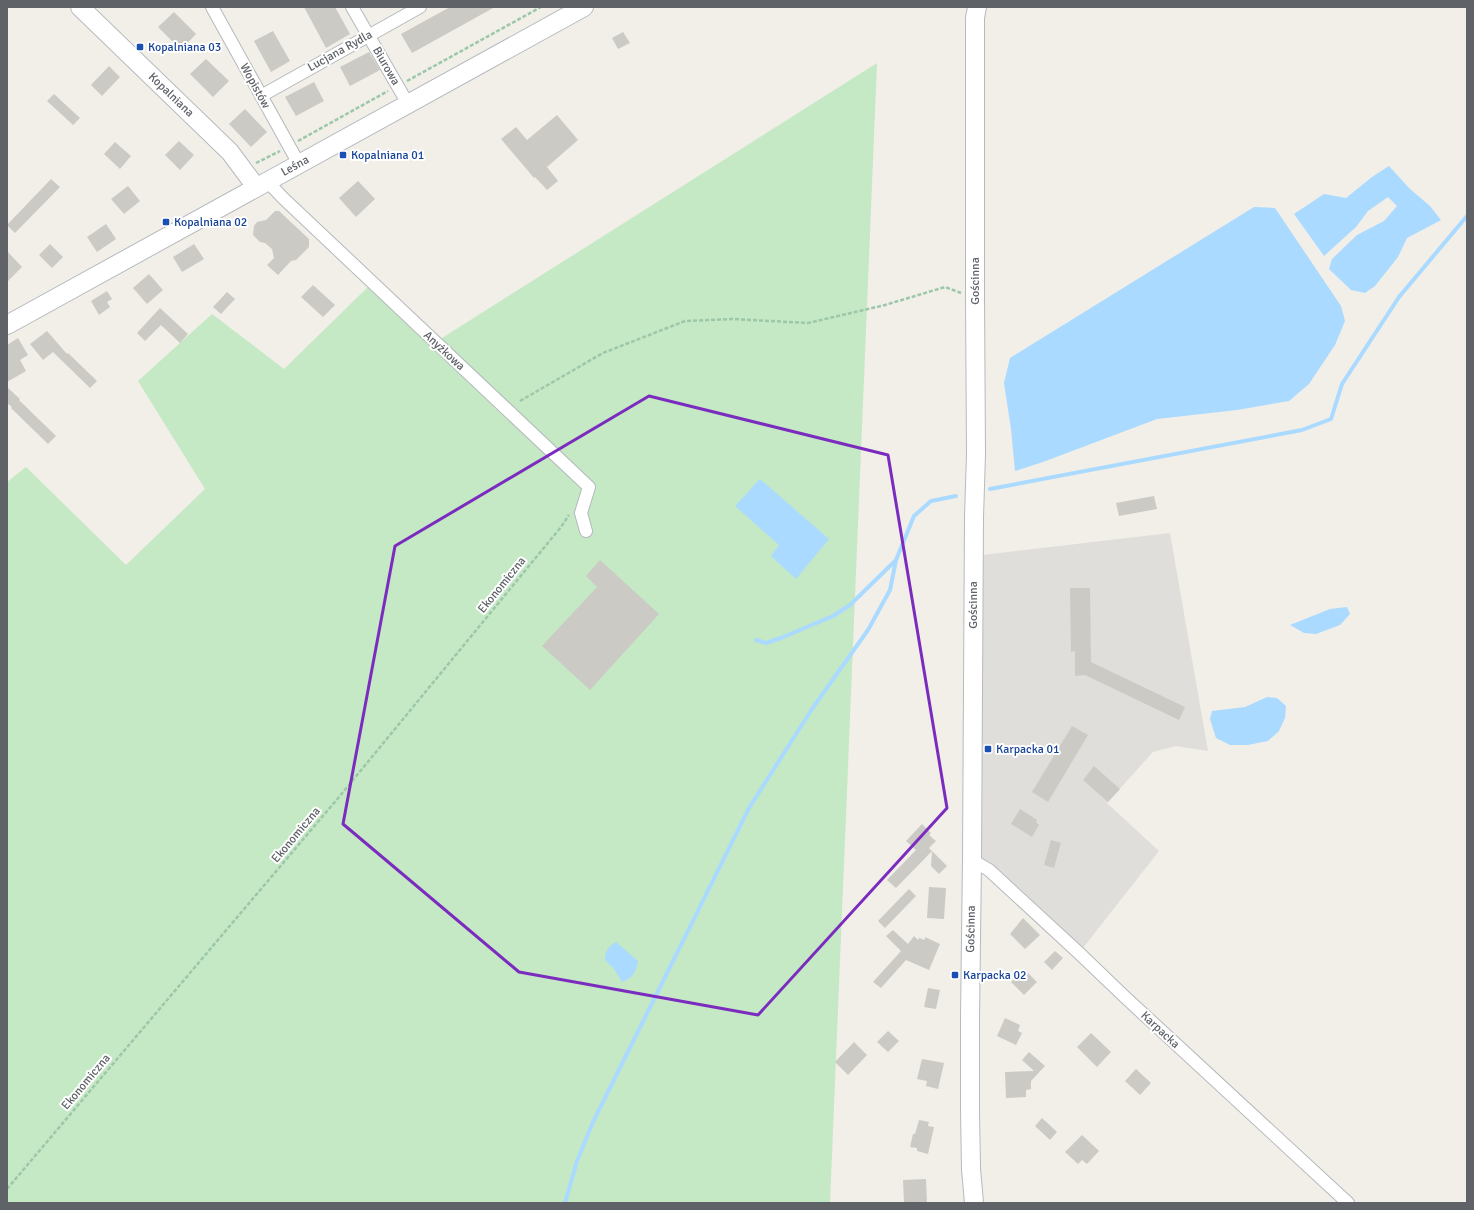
<svg xmlns="http://www.w3.org/2000/svg" width="1474" height="1210" viewBox="0 0 1474 1210" font-family="Signika,sans-serif">
<style>
.industrial{fill:#e0deda}
.green{fill:#c5e8c5}
.water{fill:#aadaff}
.lines{fill:none;stroke-linecap:round;stroke-linejoin:round}
.stream{stroke:#aadaff;stroke-width:4}
.building{fill:#cccac5}
.street-casing{stroke:#b5b8bc;stroke-width:14}
.secondary-casing{stroke:#b6babf;stroke-width:20}
.path{stroke:#9cc7a9;stroke-width:2.5;stroke-dasharray:4 2;stroke-linecap:butt}
.street{stroke:#fff;stroke-width:12}
.secondary{stroke:#fff;stroke-width:18}
.marked{fill:none;stroke:#7b2cbf;stroke-width:3;stroke-linejoin:round}
.transit-dot{fill:#1a4fb4;stroke:#fff;stroke-width:1.5}
.labels{text-anchor:middle;dominant-baseline:central;stroke-width:4;stroke-linejoin:round;paint-order:stroke}
.transit-label{font-size:12px;fill:#164399;stroke:#fff;text-anchor:start}
.street-label{font-size:12px;fill:#5f6368;stroke:#fff}
</style>
<rect width="100%" height="100%" fill="#f1efe8"/>
<path class="industrial" d="M1170,533L1208,751L1176,746L1153,752L1107,803L1159,851L1079,953L972,860L974,556Z"/>
<path class="green" d="M877,63L830,1203H7V482L26,467L126,565L205,489L138,381L212,314L284,369L370,285L431,345Z"/>
<path class="water" d="M1389,166L1410,189L1430,206L1441,220L1407,238L1398,257L1375,286L1365,293L1351,290L1329,269L1332,259L1357,235L1384,221L1397,206L1388,197L1368,211L1356,227L1324,256L1294,214L1324,194L1346,198L1372,177Z
M1254,207L1275,208L1341,306L1345,321L1335,345L1309,384L1289,401L1237,410L1157,419L1043,462L1015,471L1011,429L1004,383L1010,358Z
M760,479L829,539L796,579L771,556L779,545L735,506Z
M1347,607L1350,614L1340,625L1316,634L1304,633L1290,625L1330,609Z
M1267,697L1277,698L1286,706L1285,718L1279,731L1268,741L1248,745H1230L1216,738L1210,719L1212,711L1245,707Z
M616,942L638,961C636,972 633,978 622,982L614,969L605,960C605,951 608,947 616,942Z"/>
<g class="lines">
<path class="stream" d="M990,489L1302,430L1331,419L1342,384L1399,297L1467,216
M756,640L766,643L781,638L833,616L850,605L896,560
M565,1203L577,1161L593,1122L749,808L812,709L868,630L890,590L896,560L914,516L931,501L956,496"/>
</g>
<path class="building" d="M304,7H335L350,34L326,48Z
M450,7H495L412,53L401,34Z
M174,12L196,34L181,50L158,27Z
M273,31L290,61L271,72L254,41Z
M623,32L630,43L618,49L612,38Z
M369,52L380,70L350,86L340,67Z
M206,59L229,81L213,97L190,74Z
M109,66L120,77L102,96L91,85Z
M314,82L324,101L296,116L285,97Z
M54,94L80,118L73,125L47,101Z
M245,109L267,132L251,147L229,124Z
M557,115L578,140L547,167L558,181L547,190L535,177L534,178L501,139L516,127L527,140Z
M179,141L194,155L180,170L165,155Z
M115,142L131,156L120,169L104,154Z
M51,179L60,187L15,233L7,225Z
M358,181L375,199L356,217L339,198Z
M128,186L140,201L124,214L111,199Z
M275,211H279L309,239V247L296,260L291,261L278,275L267,265L274,258L272,249L265,243L260,242L253,235L254,226L257,222L266,220Z
M106,224L116,239L97,252L87,237Z
M50,244L63,257L52,268L39,255Z
M194,244L204,259L182,272L173,257Z
M7,251L22,267L7,282Z
M149,274L163,290L147,304L133,288Z
M313,285L335,305L323,317L301,297Z
M107,291L112,299L107,302L110,307L99,315L91,301Z
M227,292L235,299L221,314L213,307Z
M160,308L188,334L180,343L161,325L145,341L137,333Z
M47,331L67,354L68,353L97,381L90,388L53,352L43,360L30,344Z
M18,338L28,355L20,360L26,371L7,382V345Z
M7,387L20,399L19,400L56,436L48,444L11,408L12,407L7,403Z
M1154,496L1157,509L1119,516L1116,503Z
M600,560L659,614L590,690L542,646L597,587L586,576Z
M1070,588H1090L1091,662L1185,707L1179,720L1085,675L1075,676V651L1071,652Z
M1072,726L1088,735L1048,802L1032,792Z
M1094,766L1120,789L1108,802L1083,780Z
M1020,809L1037,820L1036,822L1039,825L1032,837L1011,824Z
M922,824L931,833L929,835L936,841L929,848L947,866L939,874L931,866L932,851L896,888L887,880L916,850L906,841Z
M1051,840L1061,843L1054,868L1044,865Z
M929,887L946,888L944,919L927,918Z
M909,889L916,896L885,928L878,921Z
M1023,918L1040,935L1025,949L1010,934Z
M893,930L908,944L914,936L918,940L919,938L925,940V937L940,944L929,970L906,960L881,988L873,982L901,951L886,936Z
M1055,951L1063,958L1052,970L1044,962Z
M1024,969L1037,982L1024,995L1011,982Z
M928,988L940,990L936,1009L924,1007Z
M1005,1018L1020,1025L1018,1031L1022,1033L1016,1045L997,1036Z
M888,1031L899,1041L888,1052L877,1042Z
M1091,1033L1111,1052L1097,1067L1077,1047Z
M854,1042L867,1055L848,1075L835,1062Z
M1029,1052L1045,1066L1031,1081V1089L1026,1090V1097L1006,1098L1005,1072L1034,1071L1022,1060Z
M922,1059L944,1063L938,1089L926,1086L927,1081L917,1079Z
M1136,1069L1151,1083L1140,1095L1125,1081Z
M1042,1118L1057,1132L1050,1140L1035,1126Z
M919,1120L929,1122L928,1126L934,1127L928,1154L917,1151V1148L910,1147L913,1134H915Z
M1082,1135L1099,1151L1087,1164L1082,1160L1078,1164L1065,1152Z
M926,1179L927,1203H904L903,1180Z"/>
<g class="lines">
<defs>
<path id="street" d="M212,7L299,164
M352,7L408,104
M261,96L420,7
M267,181L283,198L589,487L581,513L586,531
M972,860L989,870L1079,953L1126,998L1348,1203"/>
<path id="secondary" d="M80,7L230,152L256,187
M7,325L584,7
M974,1203L971,1169L970,1111V1019L972,860L974,517L976,454L975,297V18L977,7"/>
</defs>
<use href="#street" class="street-casing"/>
<use href="#secondary" class="secondary-casing"/>
<path class="path" d="M407,81L541,7
M298,141L388,91
M256,163L280,151
M520,401L603,353L685,321L733,319L808,323L885,305L945,287L961,293
M7,1189L339,797L561,527L569,515"/>
<use href="#street" class="street"/>
<use href="#secondary" class="secondary"/>
</g>
<path class="marked" d="M649,396L888,455L947,808L758,1015L519,972L343,824L395,546Z"/>
<g class="transit-dot">
<rect x="136" y="43" width="8" height="8" rx="2"/>
<rect x="339" y="151" width="8" height="8" rx="2"/>
<rect x="162" y="218" width="8" height="8" rx="2"/>
<rect x="984" y="745" width="8" height="8" rx="2"/>
<rect x="951" y="971" width="8" height="8" rx="2"/>
</g>
<g class="labels">
<g class="transit-label">
<text x="148" y="47">Kopalniana 03</text>
<text x="351" y="155">Kopalniana 01</text>
<text x="174" y="222">Kopalniana 02</text>
<text x="996" y="749">Karpacka 01</text>
<text x="963" y="975">Karpacka 02</text>
</g>
<g class="street-label">
<text transform="translate(340 51) rotate(-29)">Lucjana Rydla</text>
<text transform="translate(386 66) rotate(60)">Biurowa</text>
<text transform="translate(255 86) rotate(61)">Wopistów</text>
<text transform="translate(171 95) rotate(44)">Kopalniana</text>
<text transform="translate(295 166) rotate(-29)">Leśna</text>
<text transform="translate(975 281) rotate(-90)">Gościnna</text>
<text transform="translate(444 351) rotate(43)">Anyżkowa</text>
<text transform="translate(502 585) rotate(-51)">Ekonomiczna</text>
<text transform="translate(973 605) rotate(-90)">Gościnna</text>
<text transform="translate(296 835) rotate(-50)">Ekonomiczna</text>
<text transform="translate(971 929) rotate(-89)">Gościnna</text>
<text transform="translate(1160 1030) rotate(43)">Karpacka</text>
<text transform="translate(86 1082) rotate(-50)">Ekonomiczna</text>
</g>
</g>
<rect width="1474" height="1210" fill="none" stroke="#5f6368" stroke-width="16"/>
</svg>
